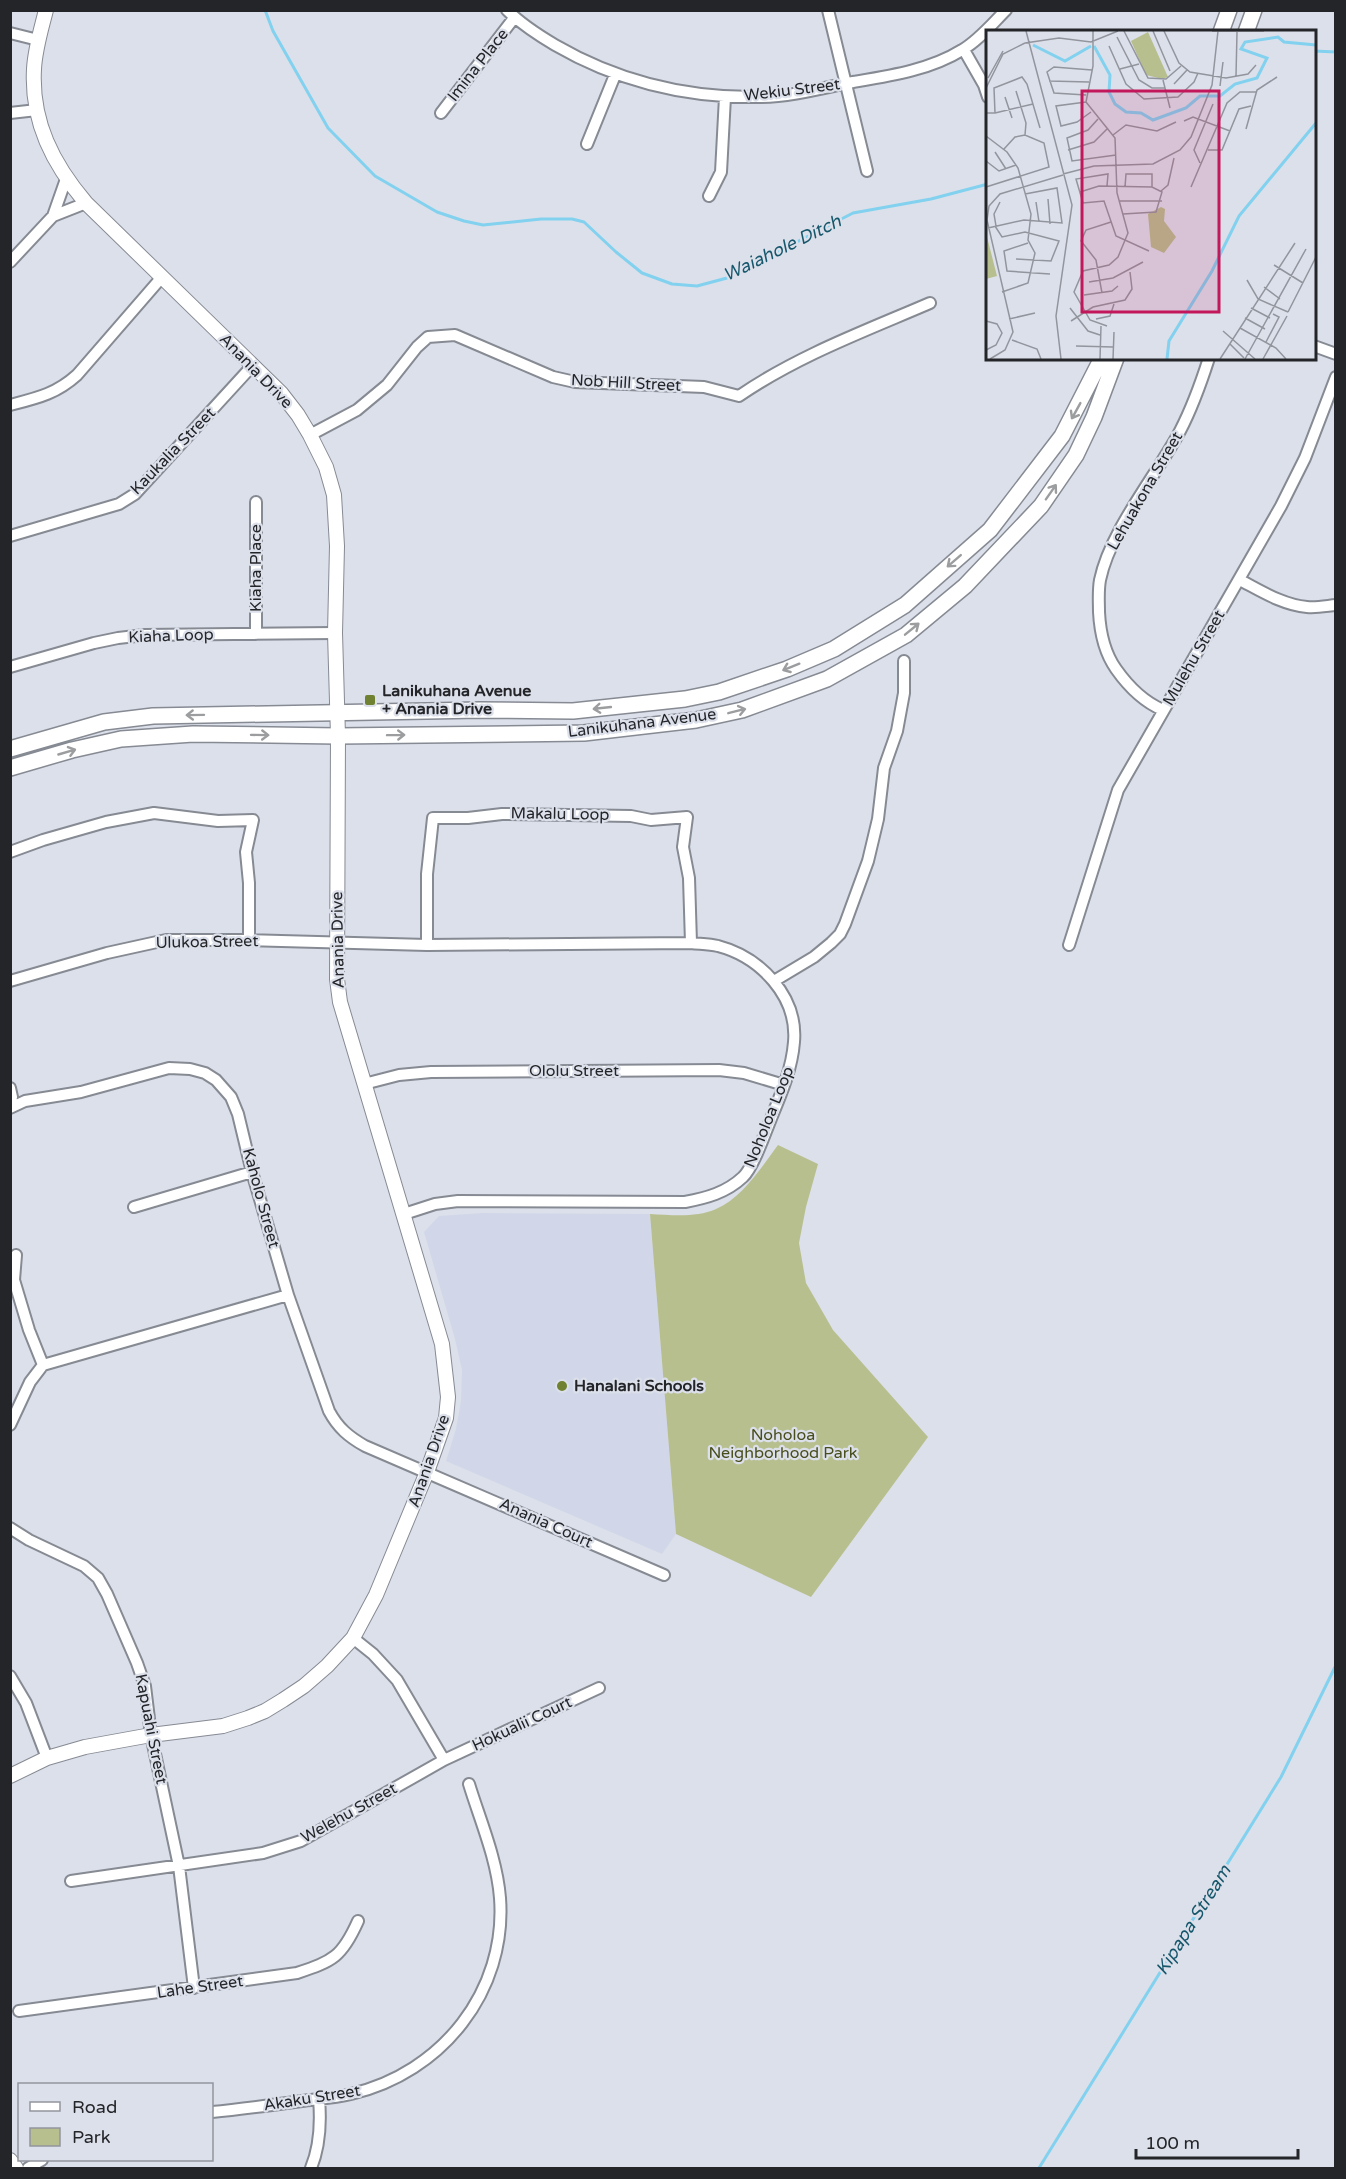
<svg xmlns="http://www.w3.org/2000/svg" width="1346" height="2179" viewBox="0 0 1346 2179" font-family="'Varela Round',sans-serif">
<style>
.built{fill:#d1d7e9}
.green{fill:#b8bf8f}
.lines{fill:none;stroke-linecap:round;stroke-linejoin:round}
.stream{stroke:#82d1ef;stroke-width:3}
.minor-casing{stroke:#868a93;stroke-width:14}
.tertiary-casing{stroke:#868a93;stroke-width:16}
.secondary-casing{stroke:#868a93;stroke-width:18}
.minor{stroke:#fff;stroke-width:10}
.tertiary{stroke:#fff;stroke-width:14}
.secondary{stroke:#fff;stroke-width:15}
.oneway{stroke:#9c9d9f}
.poi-dot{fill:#708231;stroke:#dce0ea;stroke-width:2}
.labels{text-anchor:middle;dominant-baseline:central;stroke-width:4.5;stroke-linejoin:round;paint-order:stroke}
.street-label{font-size:16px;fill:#242529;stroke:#dce0ea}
.poi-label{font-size:16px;font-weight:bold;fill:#242529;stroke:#dce0ea;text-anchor:start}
.park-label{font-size:16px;fill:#484d1c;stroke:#dce0ea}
.water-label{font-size:18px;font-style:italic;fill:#17576c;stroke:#dce0ea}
.inset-river{fill:none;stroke:#82d1ef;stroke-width:3}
.inset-road{fill:none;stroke:#92959d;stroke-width:1.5}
.view{fill:#c2185b;fill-opacity:0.15;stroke:#c2185b;stroke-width:3}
.inset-edge{fill:none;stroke:#242529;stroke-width:3}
</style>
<rect width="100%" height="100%" fill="#dce0ea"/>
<path class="built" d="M483,1213L650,1214L676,1534L662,1554L446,1461L456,1429L461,1401L462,1370L455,1339L424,1232L439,1216Z"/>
<path class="green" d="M778,1145L818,1164L806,1207L799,1243L806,1283L833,1330L928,1437L811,1597L676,1534L650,1214C671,1215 696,1218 716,1209C742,1198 761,1168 778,1145Z"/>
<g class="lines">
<path class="stream" d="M265,10L273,31L328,128L375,176L437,212L464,221L483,225L541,219H572L584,222L616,252L642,273L672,284L697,286L727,278L853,213L931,199L988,184
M1314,51L1336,52
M1039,2168L1281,1777L1336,1665"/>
<defs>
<path id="minor" d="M507,10C521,24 538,35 555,45C617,81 687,98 759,97C790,97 823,88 853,82C889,76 930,70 962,50C978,41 992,24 1006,10
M828,10L867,171
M10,33L38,40
M964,50L984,85L988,97
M10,113L37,110
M441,113L514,18
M587,144L615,75
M709,196L721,172L725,97
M53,216L66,179
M10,262L53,216L86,203
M1314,346L1336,354
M10,405C37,398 56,394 77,375L162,277
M310,435L357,410L387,385L417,347L428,337L455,335L553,377L575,382L704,387L739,396C797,356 865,331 930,303
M10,536L119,504L135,494L253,365
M1240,580C1261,591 1283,605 1307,607C1316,608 1326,606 1336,605
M256,634V502
M10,667L94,643L118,638L145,635L335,633
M1163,710C1144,702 1128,686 1116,669C1104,652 1100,632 1099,612C1099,602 1098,591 1100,580C1110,531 1156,476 1180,431C1192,408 1201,383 1209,358
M10,852L43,840L106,822L154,813L218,821L253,820L246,852L249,883V940
M427,945V874L433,818H468L502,814L631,816L651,820L687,817L683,847L689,878L691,943
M1069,945L1118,790L1281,506L1305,458L1336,377
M10,981L107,953L166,940H249L427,945L691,943C699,944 709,944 718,946C760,957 798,996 794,1042C792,1068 782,1092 772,1116C766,1131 753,1168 743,1177C726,1193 706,1198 685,1202L458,1201L435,1204L404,1214
M774,981L814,957L831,943L840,934L845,924L868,861L878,819L884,768L897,731L904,693V661
M364,1084L399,1075L431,1072L719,1070L744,1073L784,1085
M10,1088L12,1097L10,1103
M10,1108L25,1101L81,1092L169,1068L190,1069L205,1073L216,1080L231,1097L238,1114L252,1172L288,1295L329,1411C338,1428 349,1437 365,1446L664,1575
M134,1207L252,1172
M16,1255L14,1280L29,1330L43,1365
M10,1425L30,1382L43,1365L288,1295
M10,1528L29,1540L84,1566L98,1578L107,1594L137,1663L145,1686L151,1735L179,1866L194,1988
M353,1638L373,1654L397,1680L444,1760
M10,1676L26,1703L47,1758
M71,1881L263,1853L301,1841L444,1760L599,1688
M19,2011L297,1973C333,1961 342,1957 358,1921
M212,2112C242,2109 272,2105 302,2101C318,2099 335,2098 351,2094C442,2073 507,1991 500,1898C497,1859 480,1820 469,1784
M28,2168L42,2160
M311,2168C320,2146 321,2122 319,2099"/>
<path id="tertiary" d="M10,1776L47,1758L85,1747L151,1735L223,1726L248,1718L265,1711L283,1700L304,1686L327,1666L353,1638L376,1595L427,1472L446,1418L448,1397L442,1344L340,1002L337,979L338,736L335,633L337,546L334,495L326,467L310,435L298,415L281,393L86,203C53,164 31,122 34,69C35,49 41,30 46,10
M10,2160L16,2168"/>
<path id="secondary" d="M1221,32L1229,10
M1246,32L1254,10
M10,749L104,722L153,716L480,710L573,711L685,699L719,692L787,669L834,649L905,605L990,530L1062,436L1102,358
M10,768L72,750L121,739L193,734L338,736L584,733L696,720L742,710L827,679L906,635L965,586L1041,506L1076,455L1094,417L1116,358"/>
</defs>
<use href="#minor" class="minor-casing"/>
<use href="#tertiary" class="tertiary-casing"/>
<use href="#secondary" class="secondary-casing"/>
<use href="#minor" class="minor"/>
<use href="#tertiary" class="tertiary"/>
<use href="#secondary" class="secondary"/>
</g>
<defs><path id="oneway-shaft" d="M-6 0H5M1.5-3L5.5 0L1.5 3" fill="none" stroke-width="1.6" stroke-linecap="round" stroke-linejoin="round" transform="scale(1.5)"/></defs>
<g class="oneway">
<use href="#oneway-shaft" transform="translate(1076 411) rotate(119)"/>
<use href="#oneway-shaft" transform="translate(1051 492) rotate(-55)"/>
<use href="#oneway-shaft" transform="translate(954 561) rotate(139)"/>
<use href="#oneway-shaft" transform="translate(912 629) rotate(-39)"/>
<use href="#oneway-shaft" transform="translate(791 667) rotate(158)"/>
<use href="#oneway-shaft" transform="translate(602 708) rotate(174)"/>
<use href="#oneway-shaft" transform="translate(737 711) rotate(-14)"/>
<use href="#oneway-shaft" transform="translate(195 715) rotate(179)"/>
<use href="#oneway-shaft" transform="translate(260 735) rotate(1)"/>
<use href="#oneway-shaft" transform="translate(396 735) rotate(-1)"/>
<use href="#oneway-shaft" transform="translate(67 752) rotate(-16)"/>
</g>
<g class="poi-dot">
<rect x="364" y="694" width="12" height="12" rx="3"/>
<circle cx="562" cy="1386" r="6"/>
</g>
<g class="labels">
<g class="street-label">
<text transform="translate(478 65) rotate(-52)">Imina Place</text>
<text transform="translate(792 90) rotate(-7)">Wekiu Street</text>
<text transform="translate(256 371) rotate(46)">Anania Drive</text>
<text transform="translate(626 383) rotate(3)">Nob Hill Street</text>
<text transform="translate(173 451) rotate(-46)">Kaukalia Street</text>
<text transform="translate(1145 491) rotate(-60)">Lehuakona Street</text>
<text transform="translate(256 568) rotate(-90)">Kiaha Place</text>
<text transform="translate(171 636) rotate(-2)">Kiaha Loop</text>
<text transform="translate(1194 658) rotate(-60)">Mulehu Street</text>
<text transform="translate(642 723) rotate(-7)">Lanikuhana Avenue</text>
<text transform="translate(560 814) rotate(1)">Makalu Loop</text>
<text transform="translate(338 940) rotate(-91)">Anania Drive</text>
<text transform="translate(207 942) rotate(-1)">Ulukoa Street</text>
<text x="574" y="1071">Ololu Street</text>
<text transform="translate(769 1117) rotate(-68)">Noholoa Loop</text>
<text transform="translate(261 1198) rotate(75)">Kaholo Street</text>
<text transform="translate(429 1461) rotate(-71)">Anania Drive</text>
<text transform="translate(546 1523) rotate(24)">Anania Court</text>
<text transform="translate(522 1724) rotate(-25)">Hokualii Court</text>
<text transform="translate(151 1729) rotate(79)">Kapuahi Street</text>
<text transform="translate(349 1813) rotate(-29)">Welehu Street</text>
<text transform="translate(200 1987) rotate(-8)">Lahe Street</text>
<text transform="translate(312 2098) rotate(-9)">Akaku Street</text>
</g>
<g class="poi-label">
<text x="382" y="691">Lanikuhana Avenue<tspan x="382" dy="18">+ Anania Drive</tspan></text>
<text x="574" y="1386">Hanalani Schools</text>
</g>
<g class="park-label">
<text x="783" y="1435">Noholoa<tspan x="783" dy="18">Neighborhood Park</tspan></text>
</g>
<g class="water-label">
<text transform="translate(782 248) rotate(-26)">Waiahole Ditch</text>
<text transform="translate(1193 1920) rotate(-58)">Kipapa Stream</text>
</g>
</g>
<g transform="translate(986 30)">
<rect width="330" height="330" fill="#dce0ea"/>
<path d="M162,2L182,47L176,49L160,45L145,11ZM175,177L179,179L178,191L190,207L178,223L165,217L162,184ZM0,203L11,246L0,249Z" fill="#b8bf8f"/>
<path class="inset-river" d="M47,15L79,31L105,16M108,16L124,45L123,62L129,74L140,82L155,83L167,90L200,78L214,66H234L249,54L271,48L281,28L255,19L259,12L292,7L298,12L330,15M181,329L183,311L226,241L253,186L330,93"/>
<path class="inset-road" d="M40,1L86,175L70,286L75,329M107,1V36L100,72L129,108L131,163L142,203L132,227L123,235L97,241L88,262L104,290L121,296M138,1L162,48L180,49L195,36M167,1L184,41M178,1L193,33L204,42L240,48L262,44L270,35M226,1H278M131,7L153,50L166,58H179M39,13L73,8L105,12L132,1M123,16L140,54L158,69L192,67L208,52L212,43M134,39L153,34M250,46L251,2M2,48L17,21M177,50L184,78M63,51L103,52M188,54L201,40M234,56L237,32M0,58L17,24L39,13M30,61L40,93L39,105M100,65L68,63L61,42L68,37L106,40M19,67L26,88M100,72L70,76L75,96L91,92L105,82M0,83H9L8,58L36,47L41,54L54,98M9,83L47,74M112,89L102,100L81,108L86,131L130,125M198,91L207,87L244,101M260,99L271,60L291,47M127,105L140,95L171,101L190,92M0,106L21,122L32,138L45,184L42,210L49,223L42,253L16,262M82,120L108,112L122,98M222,120H236L253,79L265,76M9,122L20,139M0,131L13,141L30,135M214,133L208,120L227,74M77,144L108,136L167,134L194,120L205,107L226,55L232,1M121,156L122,144L90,149L97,173L118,171L130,206L163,221M0,157L63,137L58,113L39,105L29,107L18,119M139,157L140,144H166V157M205,157L241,73L254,62H270M175,161L182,155L188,128M94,162L113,156L166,157L176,162L170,182L137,184M62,169L64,194M133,171H176M50,172L53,192M9,196L16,207L39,202L73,211L65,231L30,229M10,196L8,184L14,172M2,198L38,190L76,193L71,158L39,164M42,213L18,221L21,241L64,244M288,235L317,253M261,250L272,269L302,282M103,252L127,248L157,232M278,257L294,269M116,263L110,230L95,211L100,200L125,192M98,265L126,261L132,256M84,278L102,301L114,305M265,278L284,288M302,282L330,227M259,288L279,299M23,289L49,283M110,289L124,286L128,274M85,291L107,277L139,270L146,259L144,242M254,298L290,318L300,329M237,301L269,329M26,310L51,319L55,329M280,312L293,287L287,284M244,314L258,328M90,316L127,317M0,320L10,315L16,303L11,294L0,291M4,329L19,320L27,302L1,190L3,176L14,164L77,145M114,329L115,296M127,329L128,302M234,329L309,213M259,329L320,219M277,329L301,286"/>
<path class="view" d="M96,61H233V282H96Z"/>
<rect width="330" height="330" class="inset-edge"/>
</g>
<rect width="1346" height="2179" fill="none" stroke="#242529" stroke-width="24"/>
<rect x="18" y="2083" width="195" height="78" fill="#dce0ea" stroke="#92959d" stroke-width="1.5"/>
<rect x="30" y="2102" width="30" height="9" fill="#ffffff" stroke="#92959d" stroke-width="1.5"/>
<text x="72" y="2113" font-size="18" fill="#242529">Road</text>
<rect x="30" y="2128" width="30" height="18" fill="#b8bf8f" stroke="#92959d" stroke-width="1.5"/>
<text x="72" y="2143" font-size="18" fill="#242529">Park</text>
<path d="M1136 2149v9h162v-9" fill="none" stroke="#242529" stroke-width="3"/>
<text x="1145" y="2149" font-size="18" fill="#242529" stroke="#dce0ea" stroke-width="4.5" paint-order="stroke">100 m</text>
</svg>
